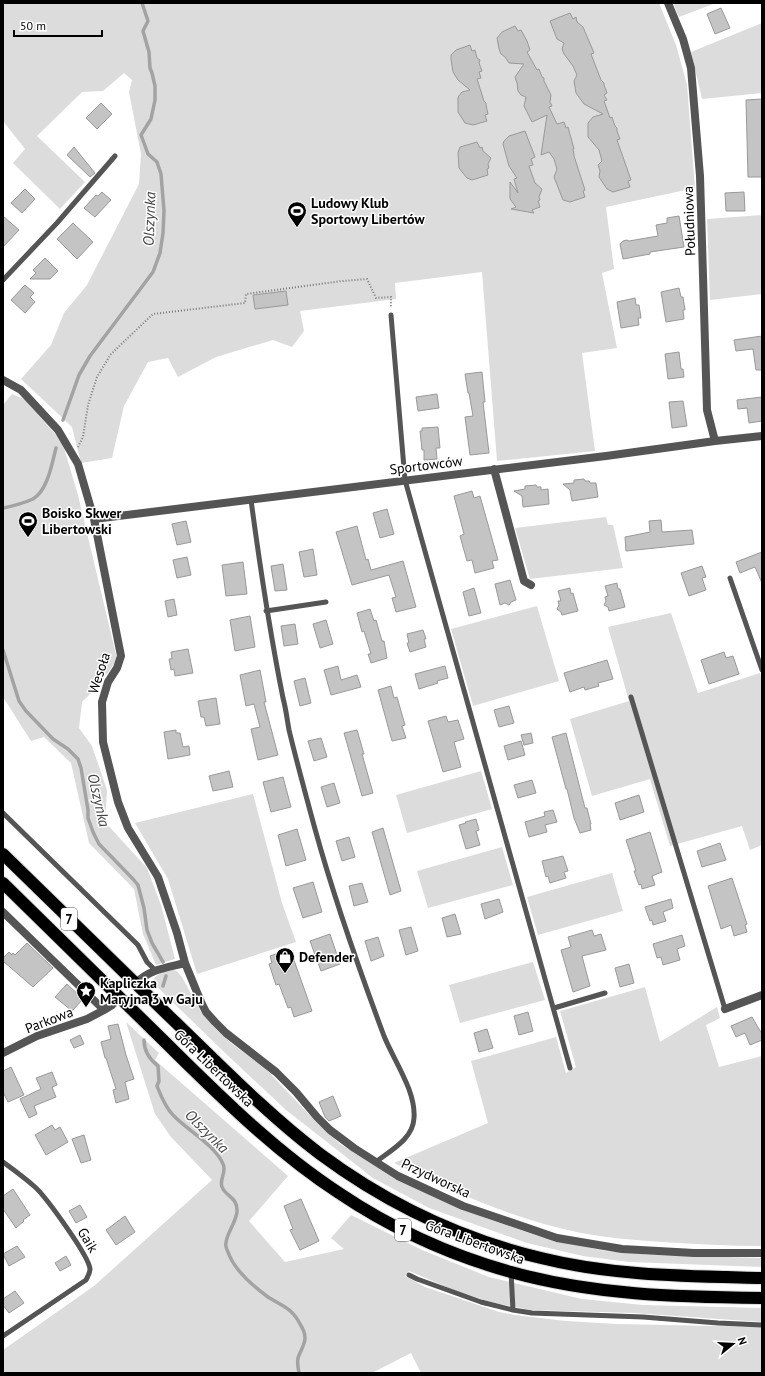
<svg xmlns="http://www.w3.org/2000/svg" width="765" height="1376" viewBox="0 0 765 1376" font-family="'PT Sans',sans-serif">
<style>
.green{fill:#dcdcdc}
.lines{fill:none;stroke-linecap:round;stroke-linejoin:round}
.stream{stroke:#a3a3a3;stroke-width:3.5}
.building{fill:#c4c4c4;stroke:#999}
.highway-casing{stroke:#dbdbdb;stroke-width:14}
.path{stroke:#777;stroke-width:2;stroke-dasharray:1 2;stroke-linecap:butt}
.lane{stroke:#555;stroke-width:5}
.street{stroke:#555;stroke-width:8}
.highway{stroke:#000;stroke-width:12}
.labels{text-anchor:middle;dominant-baseline:central;stroke-width:3;stroke-linejoin:round;paint-order:stroke}
.shield{fill:#fff;stroke:#4c4c4c;stroke-width:1}
.shield-label{font-size:13px;font-weight:bold;fill:#000}
.poi-label{font-size:14px;font-weight:bold;fill:#000;stroke:#fff;text-anchor:start}
.street-label{font-size:14px;fill:#000;stroke:#fff}
.water-label{font-size:15px;font-style:italic;fill:#444;stroke:#fff}
</style>
<rect width="100%" height="100%" fill="#fff"/>
<path class="green" d="M3,3H659L676,45L687,85L695,188L606,207L614,269L602,273L617,348L582,353L595,451L497,461L482,272L395,283L396,299L300,311L304,331L292,347L273,340L216,357L178,377L168,358L148,362L124,406L112,458L81,463L72,427L21,379L51,345L64,313L87,285L139,184L141,154L129,92L132,80L124,73L103,91L82,92L37,136L85,182L60,209L13,163L25,149L3,121Z
M673,3H716L679,17Z
M762,23V93L702,99L691,52Z
M762,215V294L710,300L707,219Z
M12,394L24,399L56,435L64,448L78,495L117,659C107,675 96,689 82,702L79,728L92,746L107,790L105,822L147,868L161,905L175,959L156,965L143,934L134,889L89,843L71,763L44,737L31,741L3,697V405Z
M606,517L608,525H613L623,568L530,579L515,528Z
M537,606L559,681L473,706L451,629Z
M671,613L698,693L760,673L762,680V845L750,850L742,826L670,846L650,779L592,796L570,719L629,701L608,627Z
M481,771L492,809L407,833L396,795Z
M253,794L282,903L296,942L197,974L168,879L135,823Z
M502,847L513,885L428,908L417,871Z
M612,873L623,911L538,935L527,897Z
M533,962L545,1000L460,1023L449,985Z
M173,970L177,971L182,977L201,1012L217,1030L231,1043L264,1067L316,1122L340,1144L379,1168L435,1197L488,1219L538,1236L605,1251L653,1255L762,1258V1267L629,1262L583,1256L527,1243L429,1208L373,1178L286,1110L223,1051L152,982C155,974 164,972 173,970Z
M645,987L660,1042L717,1007L720,1018L706,1025L719,1067L762,1056V1246C729,1246 695,1244 662,1242C635,1240 608,1238 581,1233C515,1220 454,1192 394,1163L488,1123L471,1061L556,1037L566,1073L576,1067L560,1011Z
M126,1022L159,1053L155,1060L288,1176L249,1221L285,1262L344,1249L331,1238L351,1215L422,1250L489,1277L582,1299L643,1305L762,1308V1322L633,1313L530,1310L491,1302L456,1291L409,1271L405,1276L425,1287L499,1312L515,1315L566,1321L617,1324L762,1327V1373H421L411,1353L372,1373H3V1350L94,1286L212,1180L171,1137L155,1114Z"/>
<g class="lines">
<path class="stream" d="M63,420L79,375L90,356L153,272L160,253L163,233L164,211L161,174L157,162L148,154L141,135L151,119L155,100V86L152,73L150,68L149,52L143,31L148,21L142,3
M3,508C13,506 24,503 33,499C48,490 52,463 56,448
M3,650L19,701L26,711L53,739L68,749L78,759L81,768L88,810V818L93,832L99,844L133,879L138,885L144,908L147,930L152,943L163,962
M163,986L166,976
M144,1040C144,1051 149,1059 158,1066L159,1081L157,1086C161,1096 165,1107 173,1115C187,1130 215,1145 223,1164C227,1172 219,1179 222,1187C226,1197 238,1197 237,1212C236,1222 226,1235 226,1243C225,1246 227,1250 228,1252C234,1270 253,1286 268,1297C282,1306 292,1308 300,1324C302,1327 305,1333 305,1338C305,1345 300,1351 298,1358C297,1363 298,1368 299,1373"/>
</g>
<path class="building" d="M721,8L730,28L715,34L707,14Z
M570,13L573,19L576,17L577,22L583,27L594,53L591,54L601,80L604,83V85L607,93L604,95L607,100L604,101L610,118L612,117L615,126L617,128V131L620,139L617,140L631,180L628,181L630,187L613,192L607,189L599,177L600,171L598,165L602,161L599,150L588,137V123L593,117L603,114L584,104L576,93L574,81L577,75L573,66L564,54L562,49L564,43L557,39L550,21Z
M515,26L518,31L521,30L527,41L530,50L527,52L537,70L539,69L542,77L544,78V81L551,95L550,102L552,106L549,107L557,124L564,122L566,128L568,127L574,149H573L574,155V156L585,190L583,191L585,197L570,202L563,200L554,177L557,169L554,159L549,152L541,155L547,115L532,122L524,106L526,97L521,95L518,91L517,83L515,77L524,64L509,63L505,57L501,54L499,49L497,38L502,32Z
M470,45L472,51L475,50L477,58L480,60L479,63L482,71L479,72L481,78L477,79L484,101L486,103V105L488,114L485,115L487,121L473,125L465,123L458,112V97L462,92L470,90L458,80L453,72L451,59V55L456,50Z
M762,99V177H748L746,100Z
M101,103L112,114L97,129L86,118Z
M525,131L535,157L531,159L533,165L529,166L535,183L542,189L539,197L540,200L538,201L540,207L532,210L534,213L511,209L516,207L510,199V182L518,193L514,179L517,178L509,166L503,144L504,141L509,136Z
M477,142L480,148L482,147L483,151L491,158L488,164L489,168L487,169L488,175L472,180L467,178L459,168L458,153L460,147Z
M74,147L95,173L90,177L67,155Z
M25,189L35,199L22,213L11,203Z
M102,192L111,200L95,217L84,208L96,195L98,196Z
M744,192L745,211H726L725,193Z
M3,216L19,230L3,247Z
M679,216L684,247L650,252V254L623,259L620,244L623,241L627,240L629,241L658,236L656,225L667,223V218Z
M73,223L93,242L77,259L57,239Z
M45,258L58,271L50,279H30L36,273L33,270Z
M25,285L34,293L30,297L35,302L25,313L11,300Z
M679,288L681,297H683L685,310H683L684,319L666,322L661,292Z
M286,291L288,305L255,309L253,295Z
M635,298L636,305H639L641,318H638L639,325L621,328L617,302Z
M762,336V370H756L753,349L736,351L734,340Z
M679,352L681,369H683L684,377L668,379L665,354Z
M482,372L485,402H483L489,453L470,455L465,417L473,416L469,393H468L465,374Z
M437,394L439,408L418,411L416,397Z
M762,397V421L749,423L747,408L738,409L737,400Z
M683,401L687,426L672,428L669,402Z
M438,427L440,448H436L437,459L424,460V450H422L420,431H422V428Z
M584,479L585,481H589L590,483H596L598,497L572,501L570,490L563,484L574,483V480Z
M536,485L537,487H541V490L548,489L549,504L523,507L522,496L514,491L525,489V486Z
M472,491L474,498L480,496L498,560L492,561L494,568L475,573L472,560L467,561L460,536L464,534L454,496Z
M387,509L394,534L380,538L373,513Z
M661,520L662,532L692,530L694,544L626,551L625,537L650,532L649,521Z
M186,521L191,542L177,545L172,524Z
M357,526L366,560L368,559L371,570L403,561L416,607L396,612L392,598L396,597L389,575L352,585L336,532Z
M313,549L317,575L304,577L299,552Z
M762,552V583L755,567L740,573L736,562Z
M187,557L191,575L177,578L173,560Z
M243,562L247,594L226,596L222,565Z
M283,564L287,590L275,591L271,566Z
M702,566L706,577L702,578L706,590L689,596L681,573Z
M510,580L516,600L511,602L509,605L505,603L500,605L495,584Z
M617,583L618,589H620L625,607L609,611L608,607L604,605L606,601L605,597L608,596L605,586Z
M474,588L481,613L469,616L463,592Z
M570,588L571,594L573,593L578,611L562,615L561,612L557,609L559,605L558,601H561L558,591Z
M174,599L177,615L168,617L165,601Z
M370,609L374,621L376,620L382,641H384L387,658L371,663L368,654H371L364,631L362,632L357,613Z
M250,616L255,647L235,651L230,620Z
M326,620L333,644L320,648L313,624Z
M295,624L298,644L284,646L281,626Z
M423,630L426,639H424L426,647L410,652L407,643H409L407,634Z
M188,649L193,673L175,676L174,669L171,670L169,659H172L171,652Z
M724,652L726,658L733,656L739,674L709,684L701,660Z
M607,660L613,679L598,683L599,686L585,690L584,687L570,692L564,673Z
M338,666L341,680L357,675L361,687L331,695L324,670Z
M445,666L448,678L437,681L438,683L419,689L415,674Z
M260,670L266,702H264L278,755L258,760L251,729L260,727L254,704L246,706L240,675Z
M305,678L311,703L300,706L294,681Z
M391,686L394,698L397,697L405,725L402,726L406,738L392,741L378,690Z
M216,698L220,724L206,726L204,717H201L198,701Z
M509,706L514,723L499,727L494,710Z
M446,716L448,722L458,720L464,739L454,742L461,767L443,772L428,721Z
M176,730V733H180L183,747L189,746L190,755L168,759L164,732Z
M357,730L364,754H362L373,793L362,796L344,733Z
M531,733L533,743L524,745L521,735Z
M566,733L585,808H587L591,824H590L591,830L580,833L574,818L567,789H566L552,737Z
M321,738L327,757L314,761L308,741Z
M521,741L525,755L508,760L504,746Z
M229,771L233,787L213,791L209,776Z
M283,777L291,807L271,812L263,782Z
M532,780L536,793L518,798L514,785Z
M334,783L340,803L327,807L321,787Z
M639,795L644,812L620,820L615,803Z
M553,810L557,822L545,825L547,832L529,837L525,822L545,816L544,812Z
M476,819L479,830L476,831L480,845L466,849L459,825L466,823L465,822Z
M383,828L401,891L390,895L372,832Z
M297,829L306,860L286,866L278,835Z
M650,832L662,872L652,876L655,885L642,889L641,884L639,885L634,871H636L626,840Z
M349,837L355,857L342,861L336,841Z
M720,843L726,860L702,867L697,851Z
M563,856L568,871L564,872L566,878L550,883L548,876L546,877L542,861Z
M732,878L747,924L745,925L747,932L734,936L731,925L721,929L708,886Z
M313,882L322,912L303,918L293,888Z
M362,883L368,902L354,906L349,886Z
M499,899L503,912L485,919L481,904Z
M671,899L673,908L663,912L666,921L653,925L652,920L650,921L645,907Z
M455,914L461,934L447,937L442,918Z
M411,927L418,951L406,955L399,930Z
M592,930L594,936L601,934L606,950L582,956L590,986L573,992L561,950L571,947L568,937Z
M330,934L340,964L321,971L310,941Z
M682,935L685,946L677,949L680,960L663,965L661,957L657,958L653,944Z
M378,937L384,956L371,961L365,941Z
M27,943L53,968L33,987L3,961V958L9,952L12,955L13,953L15,955Z
M290,949L312,1011L294,1017L291,1007L288,1008L279,984L276,985L269,964L272,963L270,956Z
M629,964L634,983L620,987L615,968Z
M67,984L83,999L72,1011L55,997Z
M528,1012L533,1031L519,1035L514,1016Z
M752,1017L762,1034V1040L750,1045L745,1033L736,1037L731,1026Z
M118,1024L126,1055L134,1079L125,1082L129,1099L116,1103L113,1090L116,1089L106,1058H105L101,1042L111,1039L108,1026Z
M487,1029L493,1048L479,1052L474,1033Z
M80,1035L84,1044L74,1048L70,1040Z
M11,1067L24,1095L8,1102L3,1092V1071Z
M52,1072L57,1085L52,1087L56,1097L34,1106L37,1114L29,1118L20,1099L41,1089L36,1078Z
M333,1096L341,1116L329,1121L325,1117L319,1102Z
M52,1125L55,1130L60,1127L68,1142L46,1155L35,1135Z
M84,1135L91,1160L81,1163L72,1139Z
M13,1189L30,1215L23,1220L24,1221L16,1228L3,1209V1196Z
M301,1199L319,1241L300,1250L290,1230L293,1229L284,1206Z
M80,1205L87,1217L76,1223L69,1211Z
M125,1216L135,1232L116,1245L106,1230Z
M17,1246L25,1257L9,1266L3,1254Z
M66,1256L71,1265L60,1271L55,1263Z
M15,1291L24,1303L9,1313L3,1305V1299Z"/>
<g class="lines">
<defs>
<path id="highway" d="M3,854C59,908 114,962 169,1016C218,1063 266,1113 320,1154C386,1203 461,1239 541,1258C613,1276 688,1276 762,1278
M3,883C56,935 109,987 162,1039C217,1093 273,1150 339,1193C391,1228 450,1255 511,1272C593,1295 677,1297 762,1298"/>
</defs>
<use href="#highway" class="highway-casing"/>
<path class="path" d="M78,447L83,437L88,405L97,377L111,354L153,314L245,303L246,294L342,281L367,279L376,298L391,297V308"/>
<path class="lane" d="M3,280L57,223L115,156
M391,315L405,480L570,1068
M251,500C260,567 270,633 283,698C286,709 287,719 289,730C297,763 306,796 315,829C334,898 359,969 384,1036C394,1061 416,1091 414,1118C413,1139 391,1150 376,1162
M730,578L762,670
M266,611L326,602
M631,697L725,1009
M3,813L138,945L147,962L155,970
M554,1008L605,993
M3,1162C14,1170 25,1178 35,1187C46,1197 89,1256 90,1269C90,1273 88,1276 86,1280L3,1336
M511,1272L513,1310
M409,1275L417,1279L481,1302L513,1310L532,1313L643,1317L718,1323L762,1325"/>
<path class="street" d="M668,3L683,39L691,68L700,176L707,410L715,441
M3,380L21,390L58,430L78,464L94,519L121,656L117,668L108,682L102,702L103,742L118,802L128,828L158,877L177,933L185,963L201,1002L206,1012L215,1022L226,1033L276,1072L296,1092L317,1117L330,1130L354,1148L398,1176L463,1206L557,1238L622,1249L694,1253H762
M494,469L524,581L531,585
M94,519L606,456L715,441L762,436
M3,912L104,1010L112,1005L119,997
M136,983C151,969 165,968 185,963
M725,1009L762,995
M3,1053L37,1036L87,1019L104,1010"/>
<use href="#highway" class="highway"/>
</g>
<defs>
<symbol id="stadium-pin" viewBox="-11 -11 22 30"><path d="M0 17L-7.5 6A9.5 9.5 0 1 1 7.5 6Z" fill="#000" stroke="#fff"/><path d="M0-5a6.5 5 0 1 0 0 10a6.5 5 0 1 0 0-10ZM-3.5-1.8h7v3.6h-7Z" fill="#fff"/></symbol>
<symbol id="shop-pin" viewBox="-11 -11 22 30"><path d="M0 17L-7.5 6A9.5 9.5 0 1 1 7.5 6Z" fill="#000" stroke="#fff"/><path d="M-5-2.5h2.3a2.7 3.5 0 0 1 5.4 0H5L5.5 6h-11ZM-1.5-2.5h3a1.5 2.3 0 0 0-3 0Z" fill="#fff"/></symbol>
<symbol id="sight-pin" viewBox="-11 -11 22 30"><path d="M0 17L-7.5 6A9.5 9.5 0 1 1 7.5 6Z" fill="#000" stroke="#fff"/><path d="M0-6L1.8-2.2L6-1.7L2.9 1.2L3.7 5.4L0 3.3L-3.7 5.4L-2.9 1.2L-6-1.7L-1.8-2.2Z" fill="#fff"/></symbol>
</defs>
<g fill-rule="evenodd">
<use href="#stadium-pin" x="286" y="200" width="22" height="30"/>
<use href="#stadium-pin" x="17" y="510" width="22" height="30"/>
<use href="#shop-pin" x="274" y="946" width="22" height="30"/>
<use href="#sight-pin" x="75" y="980" width="22" height="30"/>
</g>
<g class="labels">
<g class="shield">
<rect x="61" y="908" width="16" height="22" rx="3"/>
<rect x="395" y="1219" width="16" height="22" rx="3"/>
</g>
<g class="shield-label">
<text x="69" y="919">7</text>
<text x="403" y="1230">7</text>
</g>
<g class="poi-label">
<text x="311" y="203">Ludowy Klub<tspan x="311" dy="16">Sportowy Libertów</tspan></text>
<text x="42" y="513">Boisko Skwer<tspan x="42" dy="16">Libertowski</tspan></text>
<text x="299" y="957">Defender</text>
<text x="100" y="983">Kapliczka<tspan x="100" dy="16">Maryjna 3 w Gaju</tspan></text>
</g>
<g class="street-label">
<text transform="translate(689 221) rotate(-92)">Południowa</text>
<text transform="translate(426 465) rotate(-7)">Sportowców</text>
<text transform="translate(99 673) rotate(-72)">Wesoła</text>
<text transform="translate(49 1020) rotate(-21)">Parkowa</text>
<text transform="translate(214 1068) rotate(44)">Góra Libertowska</text>
<text transform="translate(436 1178) rotate(25)">Przydworska</text>
<text transform="translate(88 1240) rotate(59)">Gaik</text>
<text transform="translate(475 1242) rotate(20)">Góra Libertowska</text>
</g>
<g class="water-label">
<text transform="translate(149 219) rotate(-88)">Olszynka</text>
<text transform="translate(99 800) rotate(77)">Olszynka</text>
<text transform="translate(207 1131) rotate(45)">Olszynka</text>
</g>
</g>
<rect width="765" height="1376" fill="none" stroke="#000000" stroke-width="8"/>
<g transform="translate(733 1344) rotate(72)" stroke="#ffffff" stroke-width="3" paint-order="stroke">
<path d="M0-3L7 15L0 10L-7 15Z" fill="#000000"/>
<text y="-6" font-size="11" font-weight="bold" text-anchor="middle" fill="#000000">N</text>
</g>
<path d="M14 30v6h88v-6" fill="none" stroke="#000000" stroke-width="2"/>
<text x="20" y="30" font-size="12" fill="#000000" stroke="#ffffff" stroke-width="3" paint-order="stroke">50 m</text>
</svg>
